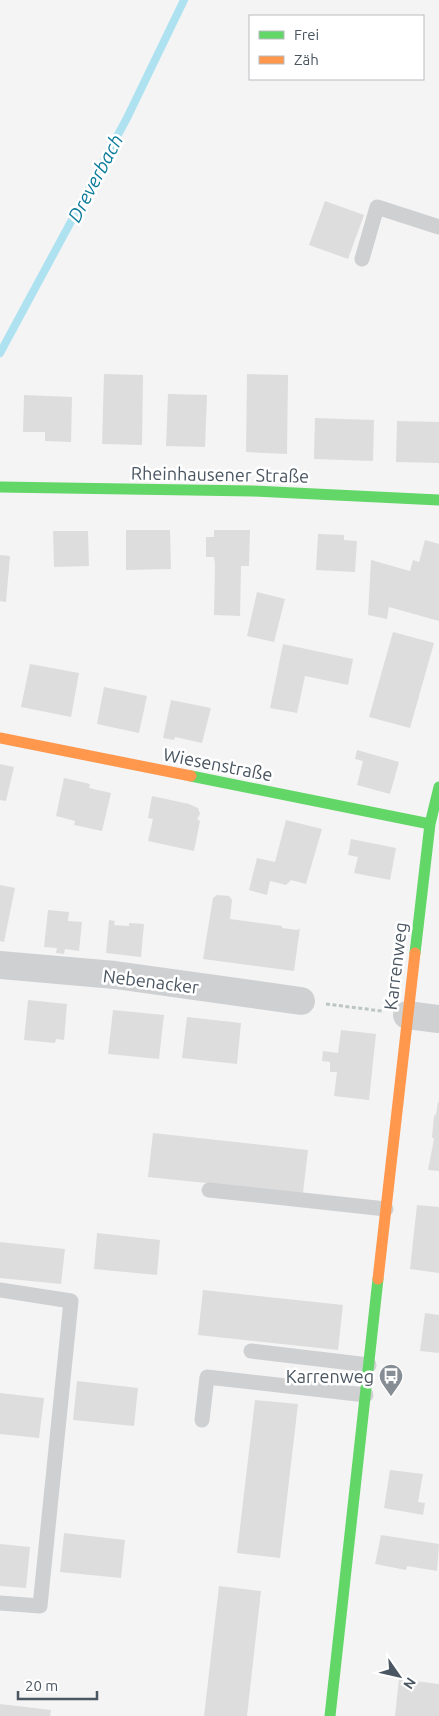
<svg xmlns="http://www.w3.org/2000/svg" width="439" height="1716" viewBox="0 0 439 1716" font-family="Ubuntu,sans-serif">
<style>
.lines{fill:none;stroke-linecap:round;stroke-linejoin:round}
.stream{stroke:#aee2f0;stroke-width:8}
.building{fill:#ddddde}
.path{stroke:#bcc7c4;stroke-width:3;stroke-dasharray:4 2.5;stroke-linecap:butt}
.lane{stroke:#ced0d2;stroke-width:15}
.street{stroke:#ced0d2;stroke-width:28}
.fast{stroke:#63d668;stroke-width:11}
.slow{stroke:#ff974d;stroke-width:11}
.labels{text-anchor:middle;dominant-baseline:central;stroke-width:5;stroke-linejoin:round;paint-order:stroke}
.street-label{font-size:18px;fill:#4a5661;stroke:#fff}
.poi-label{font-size:18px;fill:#4a5661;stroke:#fff;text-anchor:end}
.water-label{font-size:19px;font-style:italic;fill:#0c7c9b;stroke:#fff}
</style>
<rect width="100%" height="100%" fill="#f4f4f4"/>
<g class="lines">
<path class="stream" d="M0,353L127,118L184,0"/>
</g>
<path class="building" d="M325,201L364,215L348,259L309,245Z
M104,374L143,375L142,445L102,444Z
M247,374L288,375L287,454L246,452Z
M168,394L207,395L205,447L166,446Z
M24,395L72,397L71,442L45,441V432H23Z
M315,418L374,420L373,461L314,459Z
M397,421L439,422V463L396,462Z
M126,530H170L171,569L126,570Z
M214,530H250L249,566H241L240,616L214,615L215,565L214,557H206V537H214Z
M53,531H88L89,566L54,567Z
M318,534L344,535V540L357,541L355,572L316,570Z
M425,540L439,544V621L389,607L387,619L368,615L371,560L410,571L413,560L419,562Z
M0,555L10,556L6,602L0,601Z
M257,592L285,599L274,642L247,636Z
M393,632L434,643L410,728L369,717Z
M283,644L353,659L348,685L305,676L297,713L270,708Z
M30,664L79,673L71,717L21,707Z
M104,687L147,696L139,733L97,724Z
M171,700L211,708L202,743L175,737L174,740L163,738Z
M357,750L399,762L390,794L357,785L363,761L355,759Z
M0,764L14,767L6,801L0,800Z
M64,778L90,784L89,788L111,793L102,831L74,825L75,821L56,816Z
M152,796L189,804L198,808L200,814L197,819L200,821L194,851L148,841L153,819L148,818Z
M286,820L322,829L306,884L291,880L286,885L270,881L267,895L249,890L257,858L275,862Z
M351,839L396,848L390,880L354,873L358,857L348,855Z
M0,885L15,888L4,942L0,941Z
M217,895L229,896L232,900L230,919L282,926V928L298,930L300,928L294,971L203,959L213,898Z
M48,910L69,912L68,921L82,922L79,951L65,949L64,954L56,953L57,948L44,947Z
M109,920L115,921L114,925L129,926V923L144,924L141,957L106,953Z
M28,1000L67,1004L64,1040L56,1039L55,1043L24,1040Z
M113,1010L164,1015L159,1059L108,1054Z
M187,1017L241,1023L237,1064L182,1058Z
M341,1030L376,1034L369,1100L334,1096L337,1072H330V1062L322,1061L323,1051L338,1053Z
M438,1102H439V1171L428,1170L434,1139L432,1137L434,1116L436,1114Z
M153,1133L308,1150L303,1193L148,1177Z
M417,1205L439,1207V1273L410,1269Z
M97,1233L160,1240L157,1275L94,1269Z
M0,1242L65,1249L61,1284L0,1278Z
M203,1290L343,1305L338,1350L198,1335Z
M425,1313L439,1315V1353L420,1351Z
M77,1381L138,1388L134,1426L73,1420Z
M0,1393L44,1398L39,1438L0,1434Z
M255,1400L298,1404L280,1558L237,1553Z
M390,1470L423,1474L418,1502L425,1503L423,1515L384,1508Z
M64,1533L125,1540L121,1578L60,1572Z
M381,1535L439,1544L437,1571L407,1566L406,1570L375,1564Z
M0,1544L30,1547L26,1588L0,1586Z
M219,1586L261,1591L247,1716H204Z
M399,1679L439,1684V1716H395Z
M0,1704L51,1710L50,1716H0Z"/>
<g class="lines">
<path class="path" d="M326,1004L382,1011"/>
<path class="lane" d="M362,259L377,207L439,227
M209,1190L386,1209
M0,1290L71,1301L40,1606L0,1603
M251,1351L369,1365
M202,1420L207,1377L366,1395"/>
<path class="street" d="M0,965L115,975L301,1001
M407,1015L439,1019"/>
<path class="fast" d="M0,487L253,491L439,500
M191,776L430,824
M415,953L430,824L439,787
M330,1716L378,1279"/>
<path class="slow" d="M0,738L191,776
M378,1279L415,953"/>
</g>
<defs>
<symbol id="bus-pin" viewBox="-11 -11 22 30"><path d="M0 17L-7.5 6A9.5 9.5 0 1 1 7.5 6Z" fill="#868d94" stroke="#fff"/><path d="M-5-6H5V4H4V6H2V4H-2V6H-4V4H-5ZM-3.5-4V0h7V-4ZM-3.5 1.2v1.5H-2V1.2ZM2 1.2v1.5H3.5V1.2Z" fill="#fff"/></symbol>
</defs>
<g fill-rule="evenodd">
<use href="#bus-pin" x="377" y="1362" width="28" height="38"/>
</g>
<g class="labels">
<g class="street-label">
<text transform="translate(220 474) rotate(1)">Rheinhausener Straße</text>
<text transform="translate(218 764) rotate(11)">Wiesenstraße</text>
<text transform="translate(395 966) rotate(-83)">Karrenweg</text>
<text transform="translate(151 981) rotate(7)">Nebenacker</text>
</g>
<g class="poi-label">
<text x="374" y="1376">Karrenweg</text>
</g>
<g class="water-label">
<text transform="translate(95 178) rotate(-62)">Dreverbach</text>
</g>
</g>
<rect x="249" y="15" width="175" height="65" fill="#ffffff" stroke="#b7bbc0"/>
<rect x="259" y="31" width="25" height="8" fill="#63d668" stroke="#b7bbc0"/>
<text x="294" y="40" font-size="15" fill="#4a5661">Frei</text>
<rect x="259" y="56" width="25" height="8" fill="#ff974d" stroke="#b7bbc0"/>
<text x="294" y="65" font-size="15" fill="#4a5661">Zäh</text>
<g transform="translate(399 1676) rotate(124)" stroke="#ffffff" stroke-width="4" paint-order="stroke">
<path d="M0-4L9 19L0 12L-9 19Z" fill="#4a5661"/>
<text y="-8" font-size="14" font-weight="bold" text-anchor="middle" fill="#4a5661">N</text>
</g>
<path d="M18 1691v8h79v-8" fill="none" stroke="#4a5661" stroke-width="2.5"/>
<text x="25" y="1691" font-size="15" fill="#4a5661" stroke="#ffffff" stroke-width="4" paint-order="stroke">20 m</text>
</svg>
